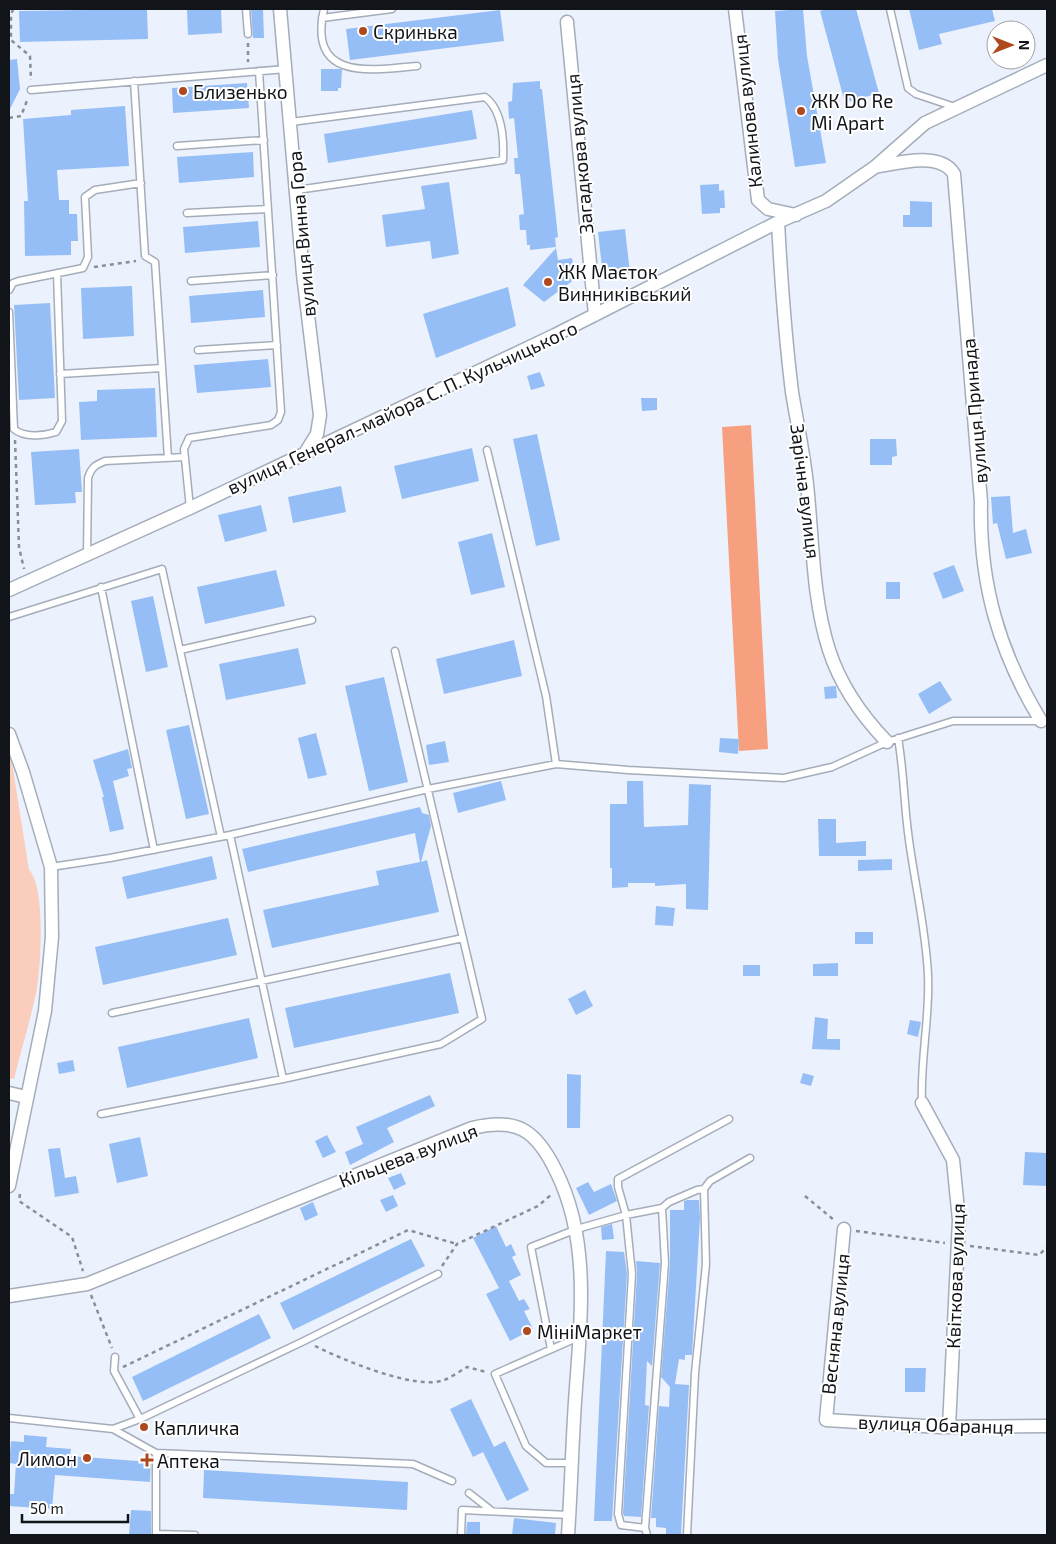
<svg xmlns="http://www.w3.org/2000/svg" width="1056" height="1544" viewBox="0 0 1056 1544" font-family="'Exo 2',sans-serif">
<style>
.green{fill:#fbcdbc}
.water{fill:#f7a080}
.building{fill:#96bef6}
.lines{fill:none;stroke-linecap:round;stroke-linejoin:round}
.lane-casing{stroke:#a4adb9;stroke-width:9}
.street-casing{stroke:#a4adb9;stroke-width:15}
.path{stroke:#8a8f97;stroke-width:2.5;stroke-dasharray:4 4;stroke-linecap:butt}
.lane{stroke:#fff;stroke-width:6}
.street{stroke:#fff;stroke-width:12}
.poi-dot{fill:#ae491e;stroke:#fff;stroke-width:2}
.labels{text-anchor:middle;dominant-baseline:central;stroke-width:4;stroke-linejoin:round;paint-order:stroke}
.poi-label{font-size:19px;fill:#111419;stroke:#fff;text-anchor:start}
.street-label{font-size:19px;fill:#111419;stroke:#fff}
</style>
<rect width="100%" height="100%" fill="#ebf2fd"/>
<path class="green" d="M9,754L13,769L29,870C46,887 41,969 36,993C30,1022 21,1050 14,1079L9,1078Z"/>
<path class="water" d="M751,425L768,749L739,751L722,427Z"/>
<path class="building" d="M147,9L148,39L20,42L19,11Z
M187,9H221L222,33L188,35Z
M251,9H263L264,38H253Z
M803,9L807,56L826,163L795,167L778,59L775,11Z
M827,9H856L879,93L845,103L820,11Z
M909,9H992L995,21L939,34L942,44L919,50Z
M500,10L504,41L350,60L346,29Z
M17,59L20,89L9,111V60Z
M321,69H342L341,88H338V91H321Z
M540,81V89H542L558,237L555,238L556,247L530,250V245H527L526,230H520L519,215L524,214L520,174H515L514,158H518L514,118L509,119L508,102L512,101L513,83Z
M247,83L249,108L173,113L172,88Z
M125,106L129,166L57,170L59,200H69V214H77L78,241H71V255L25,256L24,201H28L23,119L71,115V110Z
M472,110L477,139L328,163L324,134Z
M253,152L254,177L179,183L177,157Z
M449,182L459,254L432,259L430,241L386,247L382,215L425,209L421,186Z
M719,184V191L724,190L725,208H720V213L702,214L700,185Z
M910,201L932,202V227H903V215H910Z
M258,221L260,247L185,253L183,227Z
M625,229L630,273L603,276L598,232Z
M556,248L558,260L572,258L575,279L544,302L523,285Z
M132,286L134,336L83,339L81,288Z
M508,287L516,326L436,358L423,314Z
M263,290L265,317L191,323L189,296Z
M50,303L55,398L19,400L14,305Z
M268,359L271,387L197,393L194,365Z
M540,372L545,386L531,390L527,376Z
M155,388L157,437L81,440L79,402L97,401V390Z
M641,398H657V410L642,411Z
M537,434L560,540L536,546L513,439Z
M870,439H896L897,456L892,457V465H870Z
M472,448L479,481L402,499L394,466Z
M79,449L82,492H75L76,503L35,505L31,452Z
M341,486L346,512L293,523L288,497Z
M1010,496L1013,533L1026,529L1032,553L1006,559L997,523L993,524L991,497Z
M261,505L267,531L225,542L218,515Z
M492,533L505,587L471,595L458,542Z
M954,565L964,591L943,599L933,573Z
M276,570L285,606L205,624L197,587Z
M886,582H900V599H886Z
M153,596L168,667L146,672L131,601Z
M514,640L522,676L444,694L436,659Z
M298,648L306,684L226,700L219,664Z
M384,677L408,782L369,791L345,686Z
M940,681L952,700L929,714L918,694Z
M836,686L837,698L825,699L824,687Z
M189,725L209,814L186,819L166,730Z
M316,733L327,775L308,779L298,738Z
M720,738L739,739L738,754L719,752Z
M445,741L449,762L429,765L426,745Z
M128,749L132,768L127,769L129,776L113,781L124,829L110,832L102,797H104L93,760Z
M501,781L506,800L458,813L453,793Z
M627,781H643L644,827L688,825L689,784L711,785L708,910L686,909V884L655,886V883H628V887L612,888V868H610V804H627Z
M420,807L422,813L429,815L431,826L421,862L427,860L439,912L272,948L263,910L379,885L376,871L420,862L415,833L248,872L242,849Z
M818,819H836V843L866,841V856H819Z
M212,856L217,879L127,899L122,877Z
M892,859V870L858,871V860Z
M656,906L675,908L673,926L655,925Z
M228,918L237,955L103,985L95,947Z
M855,932H873V944H855Z
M838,963V976H813V964Z
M743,965H760V976H743Z
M450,973L459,1013L294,1048L285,1008Z
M585,990L593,1006L576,1015L568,999Z
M815,1017L828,1019L827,1039H840V1050L812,1049Z
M249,1018L258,1058L127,1088L118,1047Z
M910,1020L921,1022L918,1037L907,1034Z
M73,1060L75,1071L59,1074L57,1063Z
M803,1073L814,1076L811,1086L800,1083Z
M567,1074L581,1075L580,1128H567Z
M430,1095L435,1106L387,1128L394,1142L350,1165L345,1152L363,1144L356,1127Z
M327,1135L336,1152L323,1158L315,1141Z
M140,1137L148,1176L117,1183L109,1144Z
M60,1148L65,1178L76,1176L79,1193L55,1197L48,1149Z
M1025,1152L1047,1153V1186L1023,1185Z
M401,1173L406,1184L394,1190L388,1178Z
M588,1182L594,1192L611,1184L617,1201L589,1215L576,1188Z
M393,1195L398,1206L386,1212L380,1200Z
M687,1200H699L700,1218L692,1355H685V1360L679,1359L675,1384L689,1385L681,1535H666V1528L656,1527V1518H651L659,1406L669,1407L670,1387L661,1377L670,1263V1210H684V1201Z
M313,1202L318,1215L305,1221L300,1208Z
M612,1224L614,1239L602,1240L601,1227Z
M496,1226L506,1247L511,1244L516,1255L512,1257L521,1275L509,1281L519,1301L524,1299L530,1309L524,1311L533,1329L510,1341L486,1294L499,1288L473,1238Z
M411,1239L425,1266L293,1330L280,1303Z
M606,1251L624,1252L627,1274L612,1521H594Z
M636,1261L660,1263L652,1366L647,1361L645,1405L649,1406L641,1517L624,1516L623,1513L637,1274Z
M259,1314L271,1338L143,1401L132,1377Z
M905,1368H926L925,1392H905Z
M471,1399L494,1447L505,1441L529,1490L507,1501L483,1452L473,1457L450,1409Z
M24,1435L47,1437L46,1447L71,1449L70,1456L151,1462L150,1482L55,1475L52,1509L9,1506V1494H14L16,1464L9,1463L11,1441L24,1442Z
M204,1470L408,1482L407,1510L203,1498Z
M131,1510L151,1511V1535H129Z
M514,1518L556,1523L555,1535H512Z
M467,1522H480V1535H466Z"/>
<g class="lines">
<defs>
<path id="lane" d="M246,9L248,34
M324,9C308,80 368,71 417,66
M890,9L908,88L916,94L955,107
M322,18L392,9
M134,81L145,256L155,262L168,458
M31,90L286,69
M291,122L485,97C502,110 504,139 503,160L297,190
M177,146L264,140
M187,213L268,209
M191,281L273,275
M9,290L13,283L19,281L83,268L88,257L85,197L95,190L141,183
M9,312L14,429C24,438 43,436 56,432L62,421L57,273
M198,350L277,345
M60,374L162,368
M487,450L546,696L556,764
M190,508L184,449L189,438L271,425L278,420L281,412L259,71
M87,556L88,478C91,468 95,465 105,461L185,457
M101,587L154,850
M9,617L162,569L221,837
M180,650L312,620
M898,738C904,772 904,806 909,840C915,885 926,930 928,975C930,1018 920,1060 922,1103
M230,835L283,1079
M51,867L110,858L230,835L428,789L556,764L628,770L784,778L832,767L887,742L953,721H1041
M112,1013L463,938
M101,1114L283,1079L441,1044L482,1019L395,651
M551,1349L531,1247L577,1229L626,1215L662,1208L669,1202L697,1190L704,1189
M115,1357L114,1371L140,1419
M9,1418L113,1429L156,1453L413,1464L452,1481
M113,1429L140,1419L304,1341L438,1274
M156,1453V1535
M571,1463H546L526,1446L495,1374L579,1337
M469,1493L492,1511
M645,1528L621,1525L618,1514L632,1274L626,1215L618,1187V1179L729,1119
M156,1534L195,1535
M461,1535L462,1510L569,1515
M647,1535L645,1528L665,1263L662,1208
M687,1535L695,1373L706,1264L704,1189L710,1181L750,1158"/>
<path id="street" d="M280,9L303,274L320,415L317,434L304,455
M735,9L758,200L768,209L796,215
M567,22L595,315
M875,167C898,163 940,151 954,174L981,502C979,583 999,652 1041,721
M778,222C781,279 785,335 792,392C797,423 804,454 807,485C813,539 812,597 829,650C840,684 862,716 887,742
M9,590L190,508L555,335L778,222L826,201L875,167L925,123L1047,65
M9,734L23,772L51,867L52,937L45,1011L9,1186
M9,1093L26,1097
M922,1103L953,1160L959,1220L949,1427
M844,1229L826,1420L940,1427L1047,1426
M9,1296L87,1284L472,1128C517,1117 536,1130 556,1171C592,1243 580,1324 575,1402C572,1447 571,1491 568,1535"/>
</defs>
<use href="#lane" class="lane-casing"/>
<use href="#street" class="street-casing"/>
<path class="path" d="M13,9L11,15V40L30,56L31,80
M248,43V62
M9,118L21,116L28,98
M94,267L136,261
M15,440L19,547L24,569
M20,1194L19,1201L72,1237L83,1271
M805,1196L834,1220
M856,1231L945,1243
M970,1246L1039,1255L1047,1247
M442,1266L457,1244L538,1206L552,1194
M91,1295L112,1348
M315,1346C341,1359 416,1391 444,1380C452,1377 460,1371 467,1367L486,1372
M123,1367L408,1230L457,1244"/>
<use href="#lane" class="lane"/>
<use href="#street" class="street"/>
</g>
<g class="poi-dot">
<circle cx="363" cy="31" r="5"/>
<circle cx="183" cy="91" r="5"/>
<circle cx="801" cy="111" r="5"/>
<circle cx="548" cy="282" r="5"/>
<circle cx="527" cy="1331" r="5"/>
<circle cx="144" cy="1427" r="5"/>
<circle cx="87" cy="1458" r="5"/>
<path d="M144.5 1452.5h5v5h5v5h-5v5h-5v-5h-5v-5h5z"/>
</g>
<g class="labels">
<g class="poi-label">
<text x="373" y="31">Скринька</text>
<text x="193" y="91">Близенько</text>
<text x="811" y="100">ЖК Do Re<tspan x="811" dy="22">Mi Apart</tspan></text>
<text x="558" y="271">ЖК Маєток<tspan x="558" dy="22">Винниківський</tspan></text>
<text x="537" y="1331">МініМаркет</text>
<text x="154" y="1427">Капличка</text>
<text x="77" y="1458" text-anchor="end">Лимон</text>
<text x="157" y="1460">Аптека</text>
</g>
<g class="street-label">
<text transform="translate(747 111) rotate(-96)">Калинова вулиця</text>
<text transform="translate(579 154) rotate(-95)">Загадкова вулиця</text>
<text transform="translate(301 234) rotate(-95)">вулиця Винна Гора</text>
<text transform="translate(402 407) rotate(-25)">вулиця Генерал-майора С. П. Кульчицького</text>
<text transform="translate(974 411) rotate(-95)">вулиця Принада</text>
<text transform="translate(806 491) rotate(83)">Зарічна вулиця</text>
<text transform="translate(408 1155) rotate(-21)">Кільцева вулиця</text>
<text transform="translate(955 1276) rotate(-88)">Квіткова вулиця</text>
<text transform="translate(835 1324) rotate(-84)">Весняна вулиця</text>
<text transform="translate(936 1424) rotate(2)">вулиця Обаранця</text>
</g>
</g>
<rect width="1056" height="1544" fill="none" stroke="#111419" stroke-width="20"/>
<g transform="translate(1011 45) rotate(90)"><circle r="24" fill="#ffffff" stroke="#a0a1a3"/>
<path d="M0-4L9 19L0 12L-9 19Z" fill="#ae491e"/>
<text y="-8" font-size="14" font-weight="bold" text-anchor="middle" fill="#111419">N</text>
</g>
<path d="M22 1514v8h106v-8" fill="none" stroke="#111419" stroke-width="2.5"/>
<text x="30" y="1514" font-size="15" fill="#111419" stroke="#ffffff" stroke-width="4" paint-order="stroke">50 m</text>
</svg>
